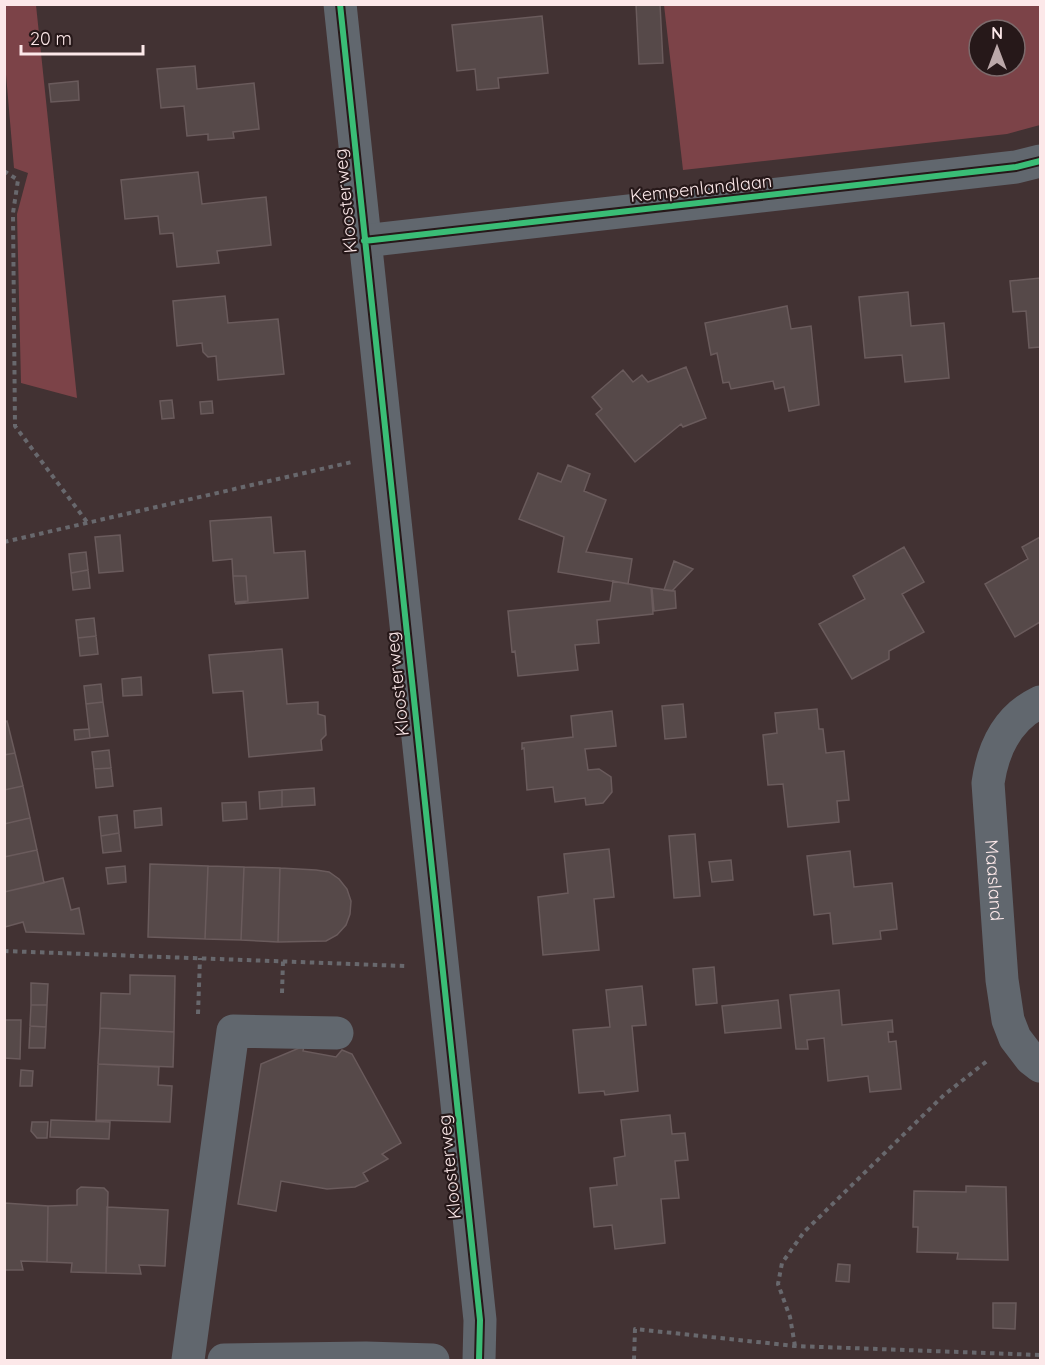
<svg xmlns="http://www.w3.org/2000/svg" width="1045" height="1365" viewBox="0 0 1045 1365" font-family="Quicksand,sans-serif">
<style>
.green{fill:#7c4348;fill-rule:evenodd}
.building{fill:#564949;stroke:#6a5b5c;stroke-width:1.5}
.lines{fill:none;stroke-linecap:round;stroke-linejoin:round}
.path{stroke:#68686d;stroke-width:4;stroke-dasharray:4.5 4.5;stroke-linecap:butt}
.street{stroke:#61676e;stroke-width:33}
.cycleway-casing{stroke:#261819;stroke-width:10}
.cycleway{stroke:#3abd76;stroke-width:6}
.labels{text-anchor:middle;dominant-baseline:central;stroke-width:4.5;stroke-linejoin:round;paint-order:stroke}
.street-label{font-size:18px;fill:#fce8e9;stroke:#261819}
</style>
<rect width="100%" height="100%" fill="#423233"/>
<path class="green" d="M4,5H36L77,398L21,383L17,214L28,173L14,168L5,63Z
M664,5H1040V125L1007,134L683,170ZM979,30H1015V66H979Z"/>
<path class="building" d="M636,4H660L663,63L639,64Z
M542,16L548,73L498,78L499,88L477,90L475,69L457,71L452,25Z
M195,66L197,89L254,83L259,129L233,132L234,138L208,140V134L187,136L184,106L161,108L157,69Z
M78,81L79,100L51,102L49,84Z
M198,172L202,204L266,197L271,245L217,251L219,263L177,267L173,233L160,234L158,216L125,219L121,180Z
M1040,278V347L1029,348L1026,311L1013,312L1010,281Z
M908,292L911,326L944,323L949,378L905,382L902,355L865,358L859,297Z
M225,296L228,323L278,319L284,374L218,380L216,356L208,357L203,352L202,343L177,346L173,301Z
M787,306L791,329L811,326L819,405L789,411L784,387L775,389L773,381L731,389L729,382L723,383L717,353L711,355L705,323Z
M686,367L706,418L683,427L681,424L635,462L596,414L602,409L592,397L623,370L633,382L642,375L648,382Z
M172,400L174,418L162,419L160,401Z
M212,401L213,413L201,414L200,402Z
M568,465L590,474L584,491L606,500L586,552L632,559L628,584L558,572L564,537L519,519L538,473L561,482Z
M271,517L274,553L305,551L308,598L235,604L248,601L246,576H233L232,559L213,561L210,521Z
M120,535L123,571L99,573L95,537Z
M1040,537V622L1015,637L985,584L1028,559L1022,547Z
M904,547L924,582L902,594L924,632L889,651V659L852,679L819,624L865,599L853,576Z
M86,552L88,570L71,573L69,554Z
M674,561L693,569L672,591L664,590Z
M88,570L90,588L73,590L71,573Z
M233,576H246L248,601L235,602Z
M613,581L651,588L653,614L597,620L599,643L575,645L578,670L518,676L515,651L512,652L508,611L610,601Z
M652,588L675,591L676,608L654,611Z
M94,618L96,636L78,638L76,620Z
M96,636L98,654L80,656L78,638Z
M282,649L287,704L318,702V714L325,716L326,735L321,740L322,750L249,757L243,691L213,693L209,655Z
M141,677L142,695L123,696L122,679Z
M101,684L103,702L86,704L84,686Z
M103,702L108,736L90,738L86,704Z
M683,704L686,737L665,739L662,706Z
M817,709L819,729H823L826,753L844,751L849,800L837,801L839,822L788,827L783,784L768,785L763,735L777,733L775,713Z
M612,711L616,746L585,749L588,770L599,769L611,777L612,792L603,803L586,805L585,798L555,802L553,787L527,790L524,748L522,749V743L573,737L571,716Z
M7,721L15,753L4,755V722Z
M89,729L90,738L75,740L74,730Z
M109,750L111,768L94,769L92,752Z
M15,753L23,786L4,790V755Z
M111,768L113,786L96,788L94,769Z
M23,786L30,818L4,824V790Z
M314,788L315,805L282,807V790Z
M282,790V807L260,809L259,792Z
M246,802L247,819L223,821L222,803Z
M161,808L162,825L135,828L134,811Z
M117,815L119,833L101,836L99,817Z
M30,818L37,850L4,857V824Z
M119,833L121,851L103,853L101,836Z
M695,834L700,896L674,898L669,836Z
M609,849L614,897L594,899L599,950L543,955L538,897L568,893L564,854Z
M37,850L44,883L4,892V857Z
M850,851L854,887L892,883L897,929L880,931L881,939L833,944L830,913L814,915L807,856Z
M731,860L733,880L712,882L709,862Z
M150,864L208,866L205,939L148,937Z
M125,866L126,882L108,884L106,868Z
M208,866L244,867L241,940L205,939Z
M244,867L280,868L278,942L241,940Z
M280,868L316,870L329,872L339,879L347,889L351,901L350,914L346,925L337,935L326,941L278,942Z
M63,878L71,910L79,908L84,934L26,932L23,922L5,927L4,892Z
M714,967L717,1003L696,1005L693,969Z
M130,975L175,976L174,1032L100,1028L101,993L130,994Z
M31,983L48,984L47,1005H31Z
M642,986L646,1025L632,1026L638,1091L605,1095L604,1091L579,1093L573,1030L610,1027L606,990Z
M839,990L842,1025L892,1020L893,1032H888L889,1042L896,1041L901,1089L870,1092L868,1076L828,1081L824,1038L807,1040L808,1049H796L790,995Z
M778,1000L781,1028L725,1033L722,1006Z
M31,1005H47L46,1027L30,1026Z
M4,1020H21L20,1059L4,1058Z
M30,1026L46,1027L45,1048H29Z
M100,1028L174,1032L173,1067L98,1064Z
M304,1046L303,1051L336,1057L342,1050L352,1054L401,1143L382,1154L388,1159L363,1173L368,1181L355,1187L327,1189L281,1181L276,1211L238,1204L261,1064Z
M98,1064L159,1067L158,1085L172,1086L170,1122L96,1120Z
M21,1070L33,1071L32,1086H20Z
M670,1115L672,1134L685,1133L688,1160L675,1161L679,1198L661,1199L665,1243L615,1249L612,1225L594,1227L590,1188L617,1185L614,1158L625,1156L621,1120Z
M51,1120L110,1122L109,1139L50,1137Z
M32,1122H48L47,1138H37L31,1131Z
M966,1186L1006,1187L1008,1260L957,1259L958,1253L917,1252L918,1227H913L914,1191L966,1192Z
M81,1187L104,1188L108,1192L106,1273L71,1272L72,1263L47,1262L48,1206L77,1205V1190Z
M4,1203L48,1206L47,1262L21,1261L23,1270H4Z
M107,1207L168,1210L165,1266L139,1265L141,1274L106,1273Z
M838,1264L850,1265L849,1282L836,1281Z
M993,1303H1016L1015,1329L993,1328Z"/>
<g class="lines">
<path class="path" d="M4,171L18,180L13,213L15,426L87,522
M4,542L352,462
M4,951L405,966
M282,993L283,961
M198,1014L200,958
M795,1346L790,1317L778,1284L782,1263L804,1232L944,1095L987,1061
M634,1360L635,1329L795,1346L1040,1355"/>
<g class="street">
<path d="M340,4L480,1320L479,1360"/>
<path d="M364,241L1016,167L1040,161"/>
<path id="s1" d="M1040,702C1007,718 993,748 988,783L1002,980L1008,1020L1015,1038L1031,1059L1040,1066"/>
<path d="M188,1360L233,1031L337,1033"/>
<path d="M224,1360L366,1358L433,1360"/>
</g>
<defs>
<path id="cycleway" d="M340,4L480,1320L479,1360
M364,241L1016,167L1040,161"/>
</defs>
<use href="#cycleway" class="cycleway-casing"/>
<use href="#cycleway" class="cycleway"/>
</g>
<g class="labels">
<g class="street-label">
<text transform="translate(701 188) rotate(-6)">Kempenlandlaan</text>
<text transform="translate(345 201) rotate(-96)">Kloosterweg</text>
<text transform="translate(397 684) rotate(-96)">Kloosterweg</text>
<text stroke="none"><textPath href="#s1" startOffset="198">Maasland</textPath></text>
<text transform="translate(449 1167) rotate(-96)">Kloosterweg</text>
</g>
</g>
<rect width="1045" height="1365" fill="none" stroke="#fce8e9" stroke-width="12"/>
<g transform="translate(997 48)"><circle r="28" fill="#261819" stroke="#7c6b6c" stroke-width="1.5"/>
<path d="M0-4.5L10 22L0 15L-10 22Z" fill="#bba8a9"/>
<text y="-9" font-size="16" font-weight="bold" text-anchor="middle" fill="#fce8e9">N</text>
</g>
<path d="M21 45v9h122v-9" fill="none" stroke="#fce8e9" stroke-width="3"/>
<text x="30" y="45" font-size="18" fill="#fce8e9" stroke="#261819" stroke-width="4.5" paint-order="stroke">20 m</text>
</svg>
